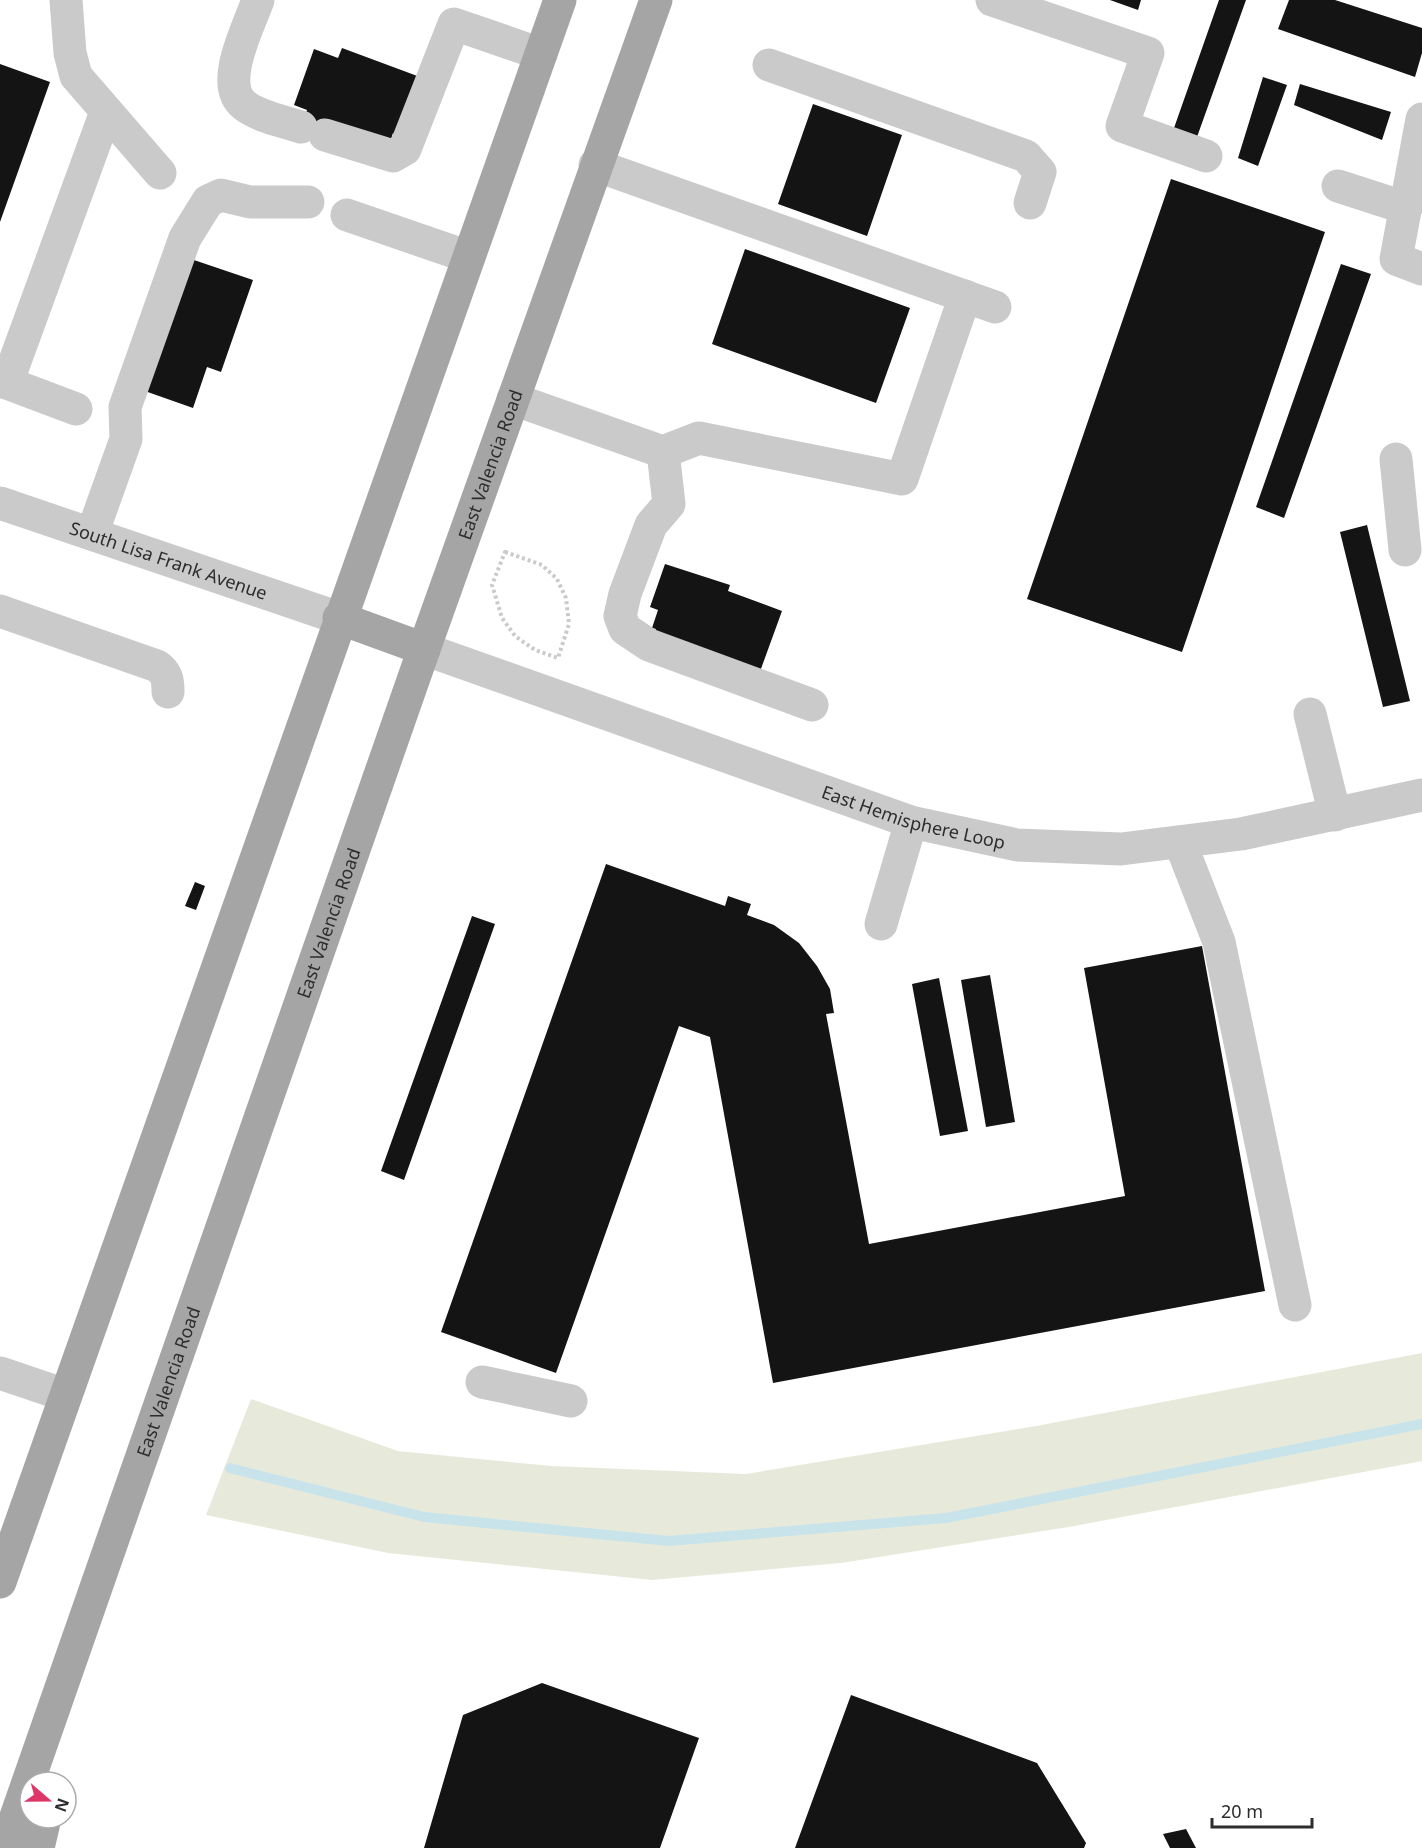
<svg xmlns="http://www.w3.org/2000/svg" width="1422" height="1848" viewBox="0 0 1422 1848" font-family="'Noto Sans',sans-serif">
<style>
.green{fill:#e7eadb}
.lines{fill:none;stroke-linecap:round;stroke-linejoin:round}
.stream{stroke:#c8e4ea;stroke-width:10}
.building{fill:#141414}
.path{stroke:#cacaca;stroke-width:4;stroke-dasharray:3 3;stroke-linecap:butt}
.minor{stroke:#cacaca;stroke-width:33}
.major{stroke:#a5a5a5;stroke-width:33}
.labels{text-anchor:middle;dominant-baseline:central;stroke-width:6;stroke-linejoin:round;paint-order:stroke}
.street-label{font-size:18px;fill:#2d2d2d;stroke:#fff}
</style>
<rect width="100%" height="100%" fill="#fff"/>
<path class="green" d="M1422,1353V1461L1069,1527L841,1563L652,1580L388,1553L206,1515L251,1399L398,1451L551,1466L746,1474L1036,1426Z"/>
<g class="lines">
<path class="stream" d="M230,1468L424,1517L669,1541L946,1518L1422,1424"/>
</g>
<path class="building" d="M1110,0H1141L1138,10Z
M1219,0H1246L1197,137L1174,128Z
M1289,0H1335L1422,28V53L1415,77L1278,29Z
M342,48L420,77L397,139L393,133L389,145H322L298,136L307,110L294,105L314,49L338,58Z
M0,64L50,82L0,222Z
M1263,77L1287,85L1258,166L1238,158Z
M1300,84L1391,112L1382,140L1294,105Z
M813,104L902,135L867,236L778,204Z
M1171,179L1325,232L1182,652L1027,599Z
M745,249L910,308L876,403L712,344Z
M188,258L253,280L221,372L207,367L193,408L142,390Z
M1341,264L1371,274L1284,518L1256,507Z
M1367,525L1410,701L1383,707L1340,532Z
M665,564L730,585L728,591L782,611L758,677L654,634L656,629L652,628L658,610L650,607Z
M606,864L725,906L728,896L751,904L747,915L774,925L799,943L817,966L830,989L834,1013L826,1014L869,1244L1125,1196L1084,968L1202,946L1265,1291L773,1383L710,1037L679,1026L556,1373L441,1332Z
M195,882L205,886L196,910L185,906Z
M472,916L495,924L404,1180L381,1171Z
M990,975L1015,1122L986,1127L961,980Z
M939,978L968,1131L940,1136L912,984Z
M542,1683L699,1738L660,1848H424L463,1715Z
M851,1695L1037,1763L1086,1843L1084,1848H795Z
M1186,1829L1196,1848H1170L1163,1834Z"/>
<g class="lines">
<path class="path" d="M505,552L542,565L557,579L566,598L569,624L558,658L535,650L515,636L502,618L492,585Z"/>
<g class="minor">
<path d="M66,0L70,53L76,76L160,173"/>
<path d="M258,0C249,26 218,84 244,105C259,117 283,121 301,127"/>
<path d="M992,0L1148,53L1122,126L1206,156"/>
<path d="M769,65L1026,156L1040,172L1030,203"/>
<path d="M1422,119L1396,259L1422,269"/>
<path d="M325,135L393,156L405,149L454,24L541,54"/>
<path d="M595,165L995,307"/>
<path d="M1338,186L1406,208"/>
<path d="M347,215L469,257"/>
<path d="M0,381L7,383L106,112"/>
<path d="M7,383L76,409"/>
<path d="M513,399L663,452L669,504L651,525L625,594L620,616L625,629L649,645L812,705"/>
<path d="M663,452L699,438L902,479L965,296"/>
<path d="M1396,459L1405,550"/>
<path id="s1" d="M0,503L339,618"/>
<path d="M92,534L126,439L125,407L185,238L208,201L221,195L250,202H308"/>
<path d="M0,611L157,666C167,673 168,680 168,692"/>
<path id="s2" d="M424,649L911,822L1017,845L1121,849L1241,834L1422,795"/>
<path d="M1310,714L1335,815"/>
<path d="M1180,842L1219,942L1295,1305"/>
<path d="M881,924L911,822"/>
<path d="M0,1373L65,1395"/>
<path d="M482,1382L571,1401"/>
</g>
<g class="major">
<path d="M339,618L424,649"/>
<path d="M0,1582L560,0"/>
<path id="s3" d="M5,1848L424,649L656,0"/>
<path d="M38,1848L45,1818"/>
</g>
</g>
<g class="labels">
<g class="street-label">
<text stroke="none"><textPath href="#s3" startOffset="1466">East Valencia Road</textPath></text>
<text stroke="none"><textPath href="#s1" startOffset="178">South Lisa Frank Avenue</textPath></text>
<text stroke="none"><textPath href="#s2" startOffset="518">East Hemisphere Loop</textPath></text>
<text stroke="none"><textPath href="#s3" startOffset="980">East Valencia Road</textPath></text>
<text stroke="none"><textPath href="#s3" startOffset="494">East Valencia Road</textPath></text>
</g>
</g>
<g transform="translate(48 1800) rotate(110)"><circle r="28" fill="#ffffff" stroke="#ababab" stroke-width="1.5"/>
<path d="M0-4.5L10 22L0 15L-10 22Z" fill="#de3668"/>
<text y="-9" font-size="16" font-weight="bold" text-anchor="middle" fill="#2d2d2d">N</text>
</g>
<path d="M1212 1818v9h100v-9" fill="none" stroke="#2d2d2d" stroke-width="3"/>
<text x="1221" y="1818" font-size="18" fill="#2d2d2d" stroke="#ffffff" stroke-width="4.5" paint-order="stroke">20 m</text>
</svg>
